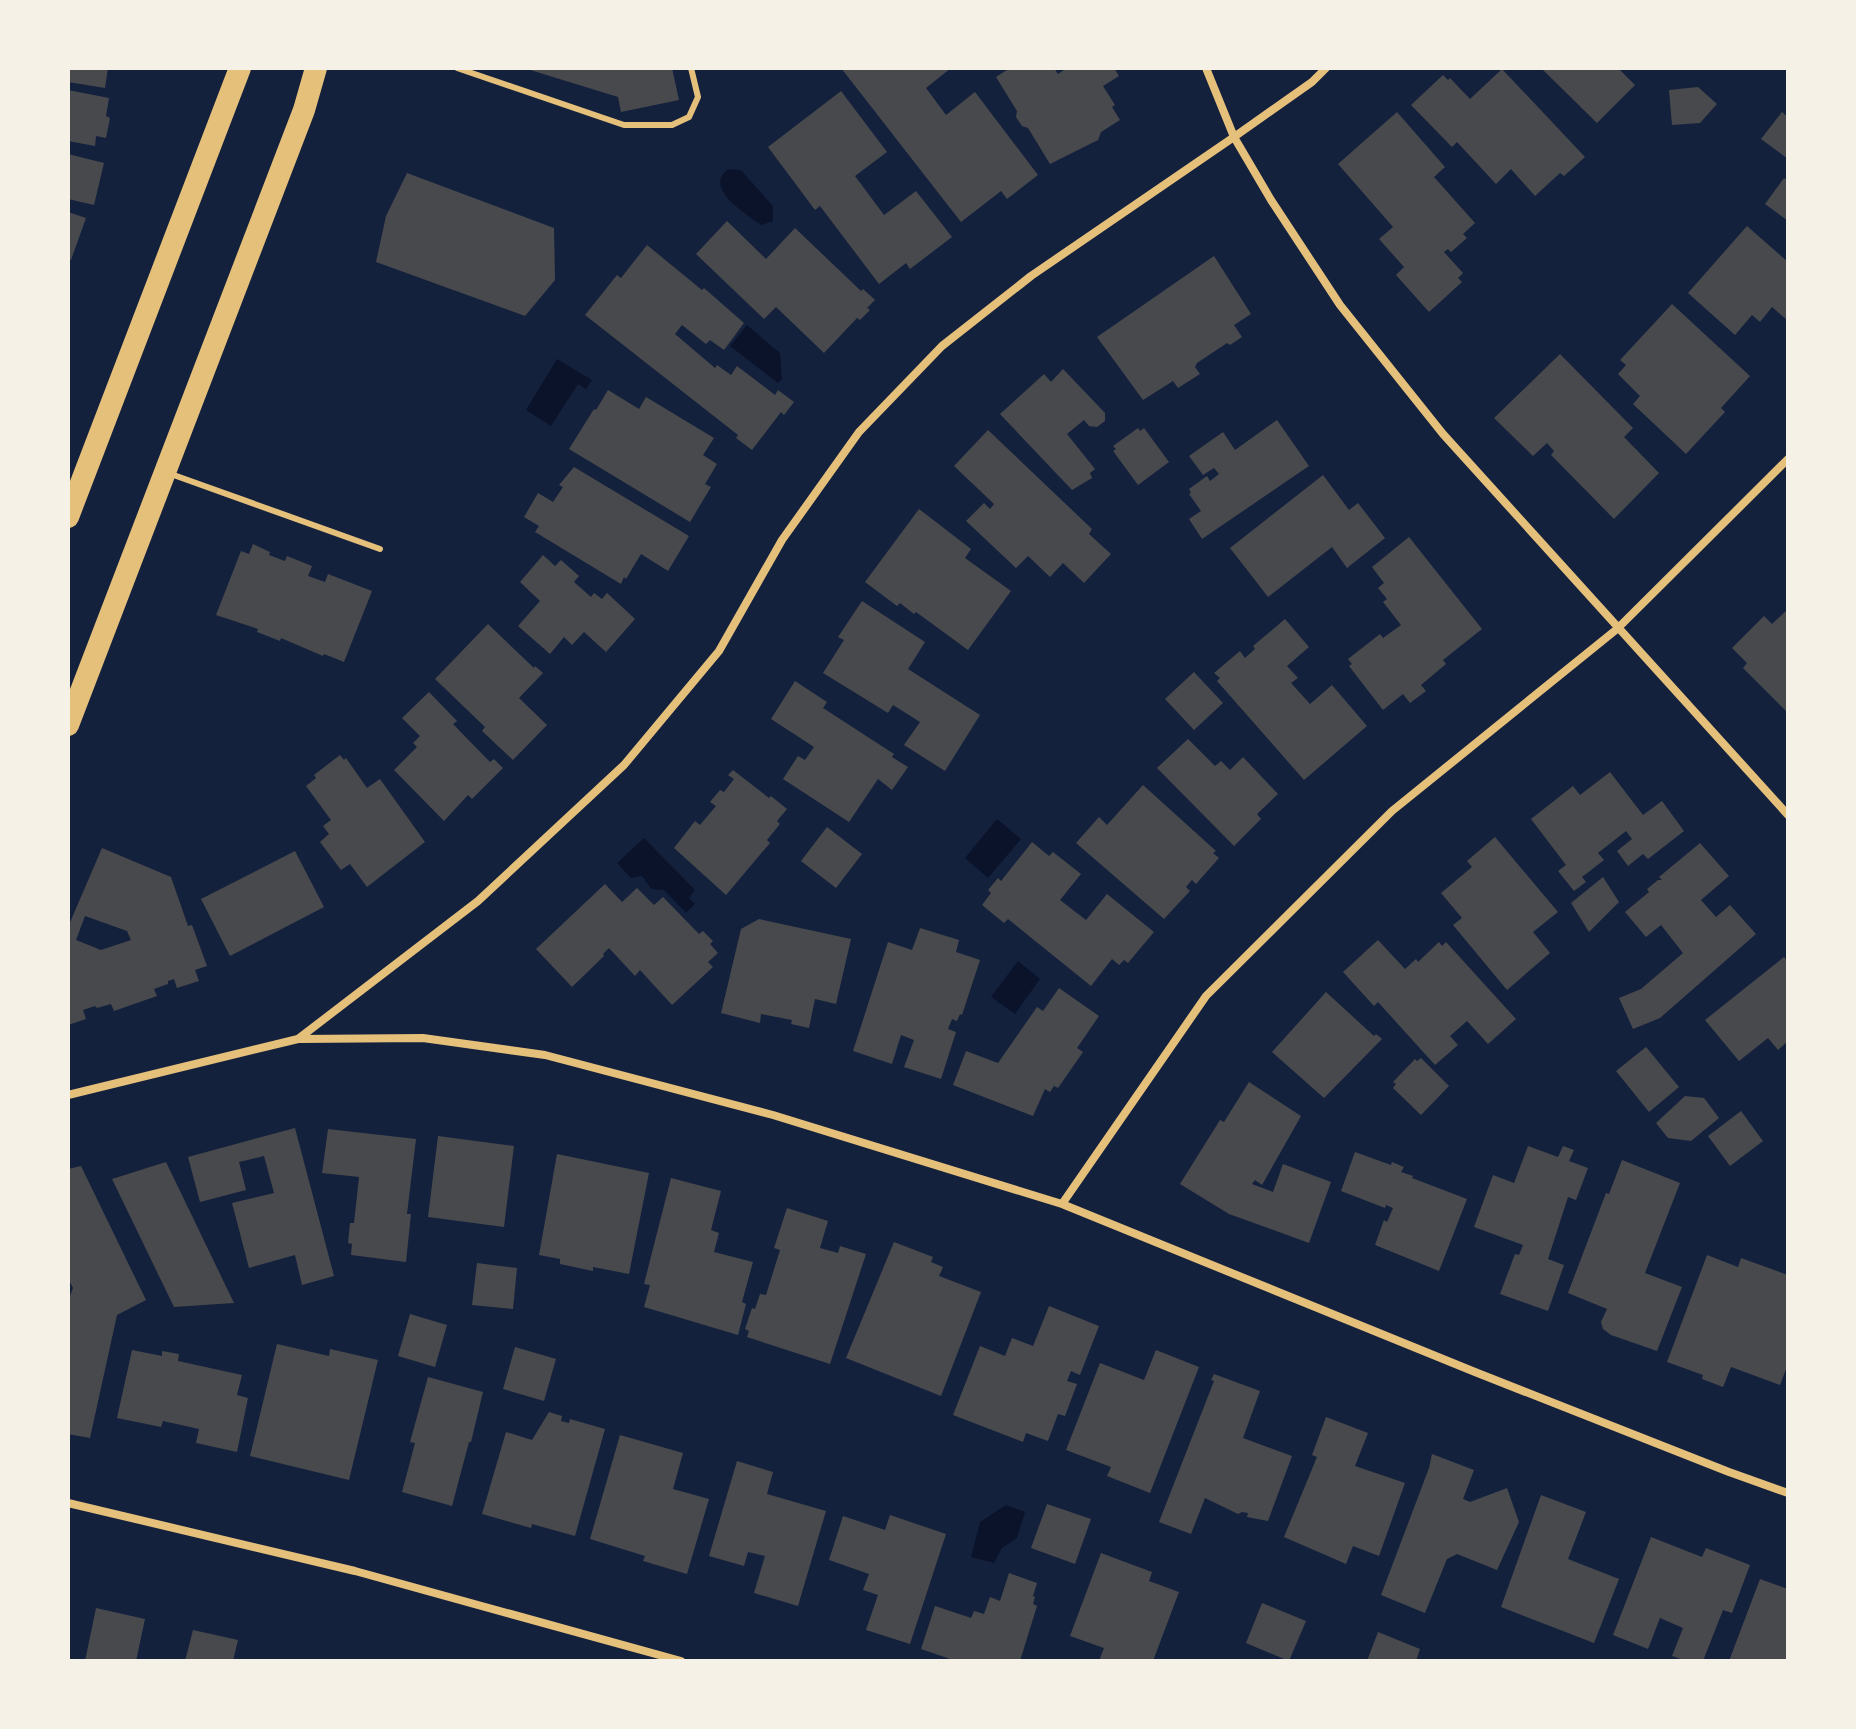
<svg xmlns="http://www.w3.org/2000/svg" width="1856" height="1729" viewBox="0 0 1856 1729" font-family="Figtree,sans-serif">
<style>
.water{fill:#0b132b}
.building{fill:#48494c;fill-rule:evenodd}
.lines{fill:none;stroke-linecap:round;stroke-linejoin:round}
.service{stroke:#e5c07b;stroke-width:6}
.minor{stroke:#e5c07b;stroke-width:8}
.trunk{stroke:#e5c07b;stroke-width:22}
</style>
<rect width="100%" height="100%" fill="#14213d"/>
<path class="water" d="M728,169L741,170L773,206V221L762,225L756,222C742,210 704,188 728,169Z
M747,325L780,353L782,379L778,383L730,346Z
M557,359L592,380L586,389L578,384L551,426L526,410Z
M997,819L1021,839L988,878L965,858Z
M644,838L695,890L689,898L695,904L686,913L664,890L651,889L642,876L631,878L617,863Z
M1018,961L1040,979L1015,1014L991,997Z
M1006,1505L1025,1512L1017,1538L1002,1548L994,1563L971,1557L980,1522Z"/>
<path class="building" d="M68,68H108L105,88L68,82Z
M672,68L679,100L621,112L618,97L527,69Z
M841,68H951L926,88L946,115L975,92L1038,175L1007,199L1001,191L961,222Z
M1010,68H1054L1058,74L1064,70L1063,68H1114L1119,76L1103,86L1115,105L1112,107L1120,120L1101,132L1098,140L1050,164L1028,128L1022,126L1016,117L1017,111L996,77Z
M1541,68H1618L1635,85L1597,123Z
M1502,69L1585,157L1564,176L1560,173L1535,196L1511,169L1496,184L1457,142L1452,147L1411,105L1443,75L1448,80L1450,78L1470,99Z
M1698,87L1717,104L1700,123L1672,125L1669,90Z
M68,90L109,98L106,116L110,118L106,138L96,136L95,146L68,141Z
M841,91L887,152L855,176L884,215L916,191L952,237L910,269L906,263L879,284L820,206L815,210L768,147Z
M1397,112L1445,167L1434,177L1475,223L1463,234L1467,238L1451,252L1448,249L1444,252L1463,273L1458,278L1462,282L1429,312L1396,275L1404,267L1379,239L1393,227L1338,164Z
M1782,112L1788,117V159L1761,139Z
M68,154L104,163L94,205L68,199Z
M407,173L554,228L555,280L525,316L376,262L386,216Z
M1784,178L1788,181V221L1765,204Z
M68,212L86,218L71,260L68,258Z
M727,221L766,259L795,228L861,291L863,289L875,300L867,308L870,310L860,320L857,318L824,353L776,307L764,319L696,254Z
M1747,226L1788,262V321L1772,307L1760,322L1752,315L1735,335L1688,293Z
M647,245L702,290L704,288L744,323L724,350L710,340L706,344L682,325L675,334L715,368L717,365L731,375L737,366L775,395L778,390L794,402L784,415L781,412L752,450L736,438L738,435L585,315L617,275L621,278Z
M1214,256L1251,314L1234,325L1242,337L1230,345L1227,343L1197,363L1195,367L1200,374L1178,388L1173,381L1143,400L1097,337Z
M1672,304L1750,376L1721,408L1725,412L1686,454L1633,404L1640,396L1618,374L1626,365L1620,360Z
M1560,354L1633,428L1624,437L1659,473L1614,519L1551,455L1554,451L1547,443L1533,456L1494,418Z
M1063,369L1105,413V421L1097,427L1089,426L1084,420L1067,434L1095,469L1090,473L1092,478L1072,490L1000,414L1044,374L1051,382Z
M608,390L639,409L646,397L714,438L703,455L717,464L705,484L711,487L690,522L569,449L594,409L596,410Z
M1277,420L1309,466L1202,539L1189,519L1201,511L1189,494L1191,493L1189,489L1207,476L1210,481L1219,474L1214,468L1203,475L1189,456L1223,432L1235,450Z
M1138,428L1140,431L1144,428L1169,462L1138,485L1113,451L1116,449L1113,446Z
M988,430L1092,529L1089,534L1111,554L1084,583L1063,563L1050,577L1028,556L1016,568L966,521L984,503L990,509L994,504L954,466Z
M574,467L689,536L668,571L641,554L626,579L624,577L621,584L535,532L539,526L524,517L538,493L553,502L563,487L559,485Z
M1323,475L1349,510L1358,503L1385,538L1347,568L1332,547L1268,597L1230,548Z
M919,509L971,549L965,558L1011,591L968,650L916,612L914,614L900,603L897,606L865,582Z
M1409,537L1482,629L1443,660L1446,664L1421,685L1426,691L1410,703L1403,694L1383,710L1349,666L1352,664L1348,659L1380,634L1383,638L1401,625L1383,602L1387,599L1378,588L1384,583L1372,567Z
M253,544L270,552L269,555L285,561L287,556L312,566L308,576L325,582L328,574L372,591L344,662L324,654L323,656L281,638L280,641L257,632L258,629L216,615L241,551L249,554Z
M543,555L555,566L561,560L579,576L574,582L591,597L594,593L602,599L607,593L635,619L606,652L584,632L572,645L564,637L550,654L518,626L540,601L520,582Z
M862,601L925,642L908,669L980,715L945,771L904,745L920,722L893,705L888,713L823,673L844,640L838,637Z
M1788,609V713L1743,668L1747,663L1732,648L1764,616L1772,624Z
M1285,619L1309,647L1287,666L1298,678L1291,683L1310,704L1332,685L1367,726L1304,780L1217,681L1220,678L1214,673L1240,651L1245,658L1255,649L1253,646Z
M488,624L534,668L535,666L543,673L519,698L547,725L513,760L482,731L485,727L435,679Z
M1194,672L1223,703L1194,730L1165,699Z
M795,681L827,702L823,708L894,754L892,757L908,767L892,790L878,779L849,822L783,779L798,756L805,760L814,747L771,719Z
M429,692L457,721L453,724L490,762L494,759L503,768L472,799L468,795L444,821L394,770L417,747L413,743L420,736L402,718Z
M1188,739L1215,766L1221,761L1230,770L1243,757L1278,794L1257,814L1261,819L1234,846L1157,768Z
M340,755L344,760L346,758L367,788L380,779L425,842L367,887L350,864L341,870L320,842L329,834L323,826L331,820L306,786L316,778L314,775Z
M733,770L769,798L771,796L787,809L777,821L780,824L767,840L770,843L726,895L674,848L695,821L700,825L716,806L710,802L720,790L724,792L734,779L728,775Z
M1610,772L1643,815L1662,801L1684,831L1648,859L1643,854L1628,866L1617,851L1632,839L1626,831L1598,853L1604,860L1582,877L1586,882L1574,891L1558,871L1566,865L1531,819L1573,786L1580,795Z
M1143,785L1216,851L1213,853L1219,858L1196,884L1192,880L1186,887L1190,891L1164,919L1076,843L1099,817L1107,825Z
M827,827L862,854L836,888L801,861Z
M1495,837L1558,912L1533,932L1550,953L1507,990L1453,925L1462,918L1441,893L1472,867L1467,861Z
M1032,842L1049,856L1053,852L1081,874L1060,900L1086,920L1107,894L1154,932L1128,963L1124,960L1119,965L1112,959L1091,986L1008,919L1004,923L982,905L991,893L988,890L998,878L1001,881Z
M1700,843L1729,876L1701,900L1716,917L1730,905L1756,934L1660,1018L1633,1029L1619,998L1641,989L1683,953L1661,925L1646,937L1625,912L1649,892L1647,889L1658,880H1662L1659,877Z
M102,848L171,877L188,926L192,925L207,966L195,970L199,981L177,988L174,979L168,981V984L154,989L157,996L114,1011L111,1004L97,1008L95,1006L83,1010L86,1019L68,1025V927ZM85,916L127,931L131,940L101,950L76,940Z
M295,851L324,907L230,956L201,899Z
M1603,877L1619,902L1589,932L1571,903Z
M605,884L622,902L637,888L654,905L663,897L699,934L703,931L713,941L710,944L718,953L708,962L713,967L672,1005L640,970L635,976L609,948L603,954L604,956L572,987L536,949Z
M759,919L851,939L836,1004L815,999L809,1028L791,1024L792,1020L761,1014L760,1023L721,1013L741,929Z
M920,928L959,940L956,952L980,960L962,1015L960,1014L957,1021L952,1019L948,1029L956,1032L941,1079L904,1067L914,1040L901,1035L892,1064L853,1051L888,942L912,950Z
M1378,940L1405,969L1416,959L1418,962L1439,942L1442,946L1446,942L1516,1019L1488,1044L1467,1021L1450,1036L1458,1045L1435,1065L1378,1002L1374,1006L1343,972Z
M1784,957L1788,962V1036L1786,1037L1788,1041L1778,1050L1768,1038L1739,1061L1705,1020Z
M1059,988L1099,1016L1077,1048L1083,1052L1058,1088L1054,1086L1050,1092L1045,1089L1033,1116L953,1085L966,1051L998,1063L1037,1007L1043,1011Z
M1326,992L1374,1036L1376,1034L1382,1039L1324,1098L1272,1052Z
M1646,1047L1679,1087L1649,1112L1616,1071Z
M1421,1058L1449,1086L1421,1115L1393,1088L1396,1084L1393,1082L1415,1059L1417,1061Z
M1249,1082L1301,1116L1262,1185L1255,1180L1252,1184L1273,1192L1283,1164L1331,1182L1309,1243L1229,1214L1180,1184L1220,1120L1224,1122Z
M1685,1096L1704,1098L1719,1118L1691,1141L1668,1138L1656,1123Z
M1741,1111L1763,1141L1730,1166L1708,1136Z
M295,1128L334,1276L302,1285L295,1255L249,1268L232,1203L274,1193L264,1156L239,1162L246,1190L200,1202L188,1157Z
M328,1129L416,1139L407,1214H411L406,1262L351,1255L352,1244L348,1243L350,1223H354L359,1177L322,1173Z
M438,1136L514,1146L504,1227L428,1217Z
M1528,1146L1558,1157L1563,1146L1574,1150L1569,1161L1588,1168L1576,1200L1568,1197L1548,1259L1564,1265L1548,1311L1500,1294L1515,1254L1519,1255L1523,1245L1474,1227L1493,1175L1514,1183Z
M1355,1152L1391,1165L1392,1162L1404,1167L1401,1172L1413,1176L1412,1178L1467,1199L1439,1271L1375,1245L1384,1220L1387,1222L1393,1208L1386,1205L1385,1208L1341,1191Z
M557,1154L649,1173L629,1274L593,1267V1271L560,1264V1259L539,1255Z
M1622,1160L1680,1183L1645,1273L1682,1287L1657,1351L1611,1335L1603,1329L1601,1322L1607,1309L1568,1293L1606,1193L1609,1194Z
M166,1162L234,1303L174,1307L112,1179Z
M81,1166L146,1300L117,1315L90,1438L68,1434V1301L73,1288L68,1278V1169Z
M671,1178L721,1191L711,1230L719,1233L714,1252L753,1262L742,1302L746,1304L738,1335L644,1307L650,1285L644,1284Z
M787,1208L828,1221L820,1248L838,1253L840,1246L866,1254L830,1364L747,1337L749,1331L745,1329L752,1308L755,1309L760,1294L766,1295L780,1250L774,1248Z
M894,1242L933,1257L931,1262L943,1267L939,1276L981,1292L941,1396L846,1358Z
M1707,1255L1738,1267L1741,1258L1788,1275V1364L1780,1385L1731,1367L1723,1387L1702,1379L1703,1375L1667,1362Z
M477,1263L517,1268L513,1309L472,1305Z
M1049,1306L1099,1326L1080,1375L1071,1371L1067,1381L1077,1384L1065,1416L1058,1414L1048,1441L1026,1433L1023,1442L953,1415L980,1346L1005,1356L1012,1338L1033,1346Z
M410,1314L447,1325L435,1367L398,1356Z
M277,1344L329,1356L330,1349L378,1360L349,1480L250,1456Z
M515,1347L556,1359L544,1401L503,1389Z
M132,1350L162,1356V1351L179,1354L178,1361L242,1375L237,1395L248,1398L237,1452L196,1443L199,1429L163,1421L161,1427L117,1418Z
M1156,1350L1199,1367L1150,1493L1107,1476L1111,1467L1066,1450L1100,1363L1144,1380Z
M1214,1374L1260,1391L1243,1438L1292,1456L1268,1521L1247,1517L1248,1513L1242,1512L1238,1514L1205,1498L1191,1534L1159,1522L1214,1381L1211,1380Z
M428,1377L483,1392L471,1442H469L452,1506L402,1492L415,1443L410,1442Z
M549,1412L562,1416L561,1421L569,1423L570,1419L605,1429L575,1536L532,1524L531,1528L482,1514L506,1432L532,1440Z
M1326,1417L1368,1433L1355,1466L1405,1483L1379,1556L1353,1546L1346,1564L1284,1537L1317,1457L1312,1455Z
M620,1435L683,1453L673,1489L709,1499L687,1574L643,1561L645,1556L590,1539Z
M1432,1454L1474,1470L1463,1499L1470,1502L1507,1488L1519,1522L1497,1570L1457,1554L1447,1559L1425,1613L1381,1595L1429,1468Z
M737,1461L773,1472L767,1494L826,1511L798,1606L754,1593L765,1556L748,1552L744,1566L709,1556Z
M1541,1495L1586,1512L1568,1559L1619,1579L1594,1643L1501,1607Z
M1047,1504L1091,1519L1075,1564L1031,1548Z
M890,1515L946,1534L910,1644L866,1630L878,1595L863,1590L869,1574L829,1560L843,1516L885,1530Z
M1651,1537L1702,1557L1706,1548L1750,1565L1732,1613L1723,1610L1703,1661H1686L1672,1656L1683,1628L1660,1618L1648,1649L1613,1635Z
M1101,1553L1152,1572L1149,1581L1179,1592L1153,1661H1099L1104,1648L1070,1636Z
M1009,1573L1037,1583L1033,1596L1035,1597L1033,1604L1037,1606L1020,1661H956L921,1649L935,1606L971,1618L974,1611L984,1614L990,1597L1000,1601Z
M1760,1579L1788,1589V1661H1729Z
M1262,1603L1306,1621L1289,1661L1246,1643Z
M96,1608L145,1619L136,1661H85Z
M193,1630L238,1640L233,1661H185Z
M1378,1632L1420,1649L1416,1661H1367Z"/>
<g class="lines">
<path class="service" d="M457,68L624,125H672L689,117L698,97L691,68
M168,473L380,549"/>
<path class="minor" d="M1206,68L1234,137L1271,200L1340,305L1443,434L1788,815
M299,1039L423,1038L545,1055L773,1115L1062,1204L1475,1372L1729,1472L1788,1493
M68,1095L298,1039L478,901L624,765L719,651L782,540L859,432L942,346L1031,276L1234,137L1312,82L1326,68
M1062,1204L1206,996L1392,811L1617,629L1788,459
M68,1503L355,1571L681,1661"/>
<path class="trunk" d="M68,517L240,68
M68,725L304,110L316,68"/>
</g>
<rect width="1856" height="1729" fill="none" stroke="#f6f1e7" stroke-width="140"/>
</svg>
